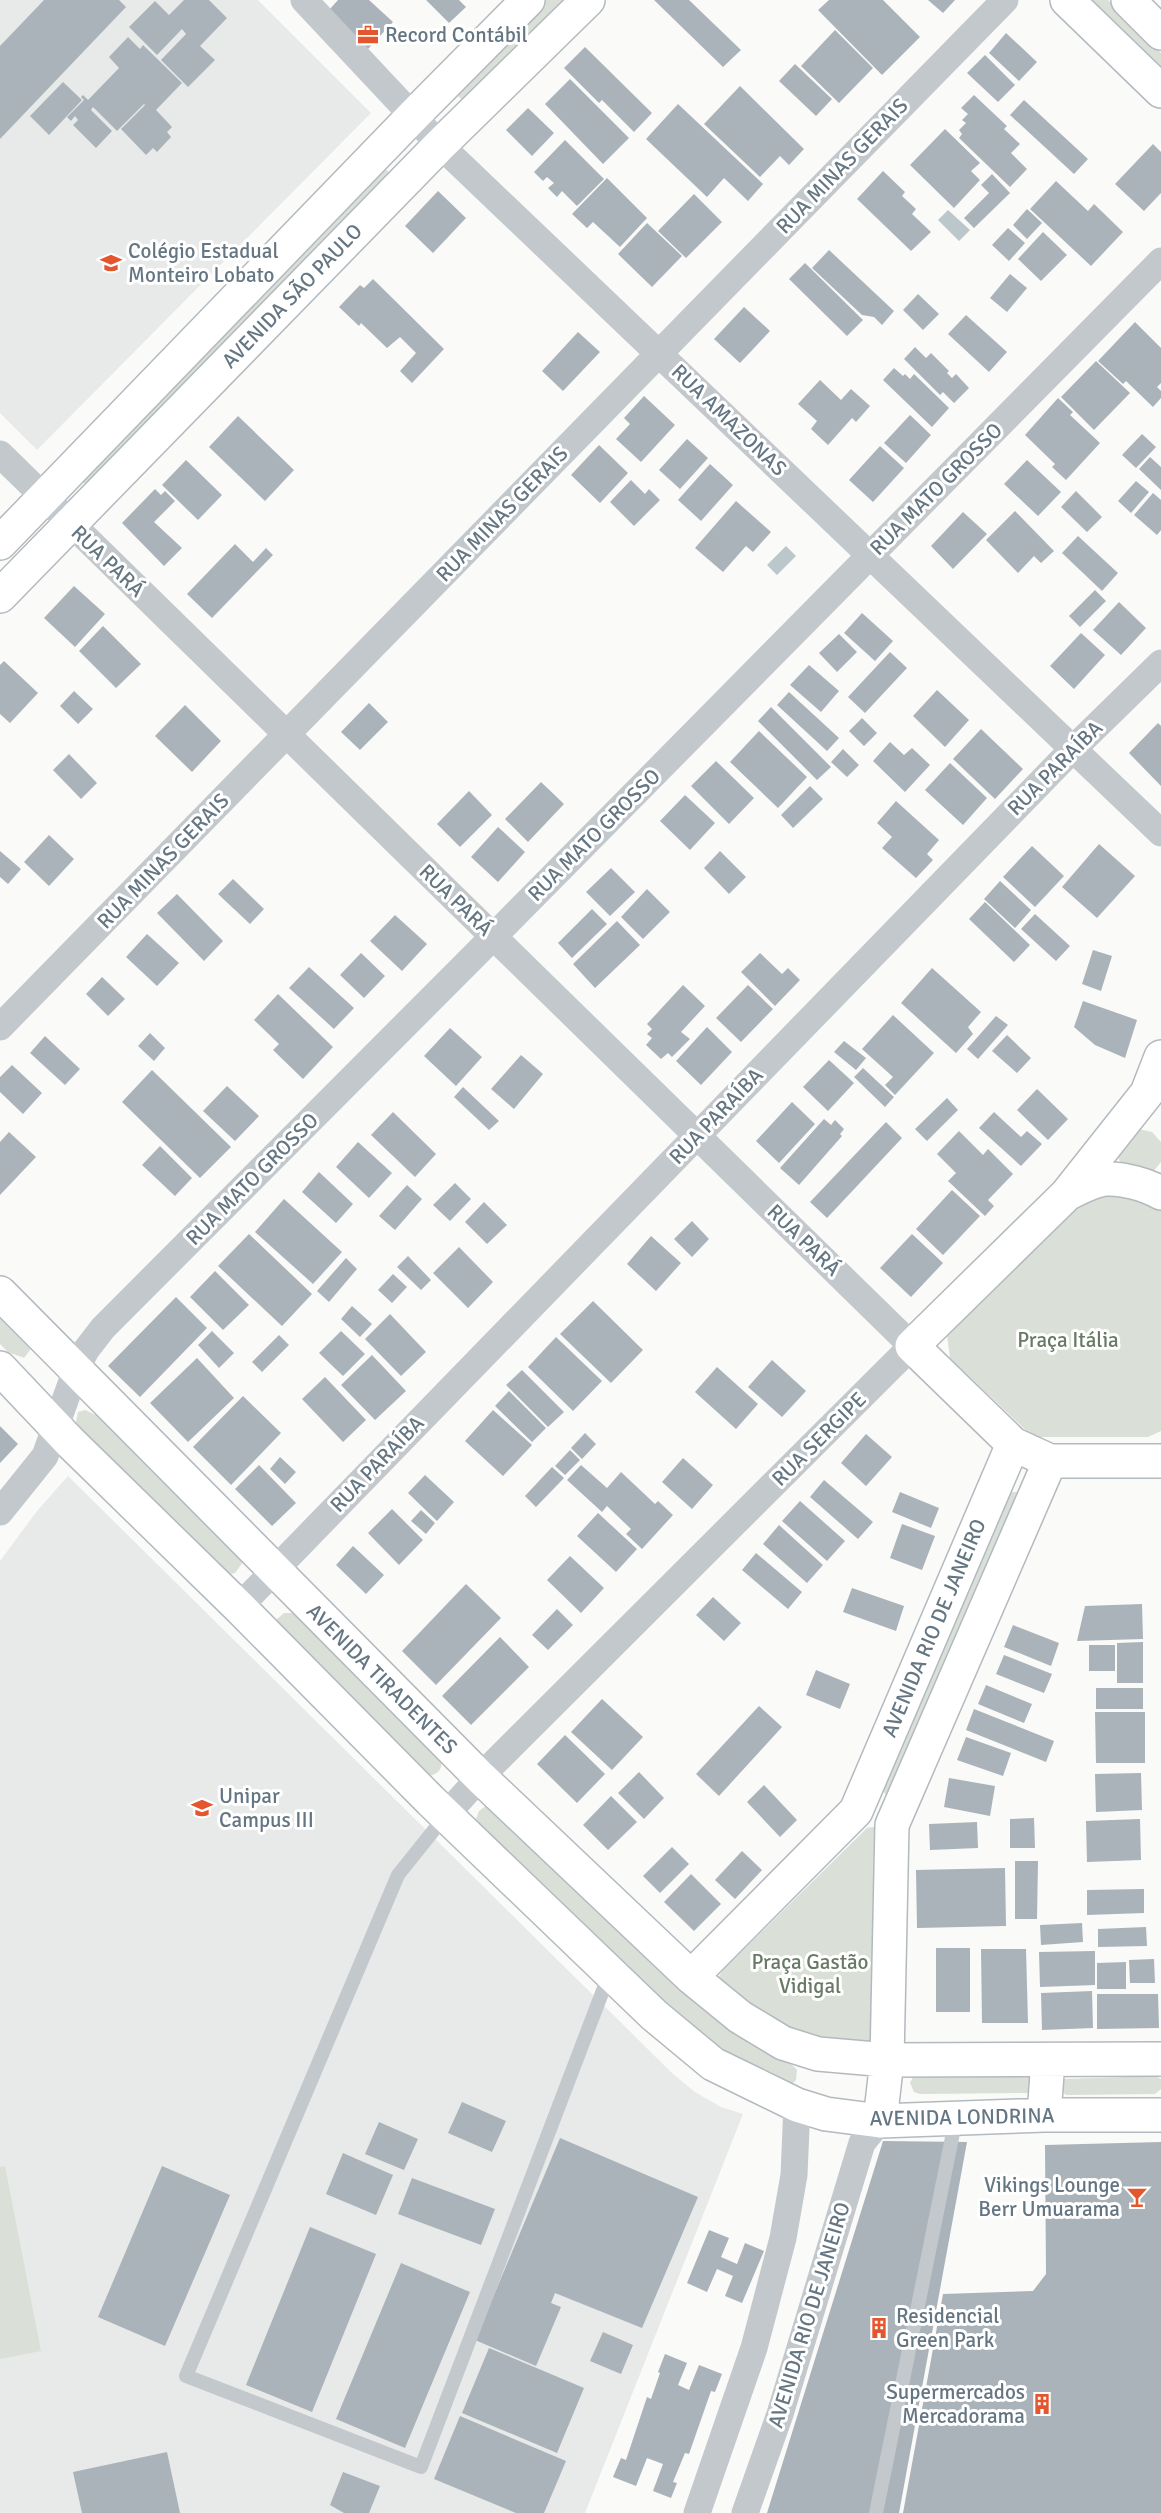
<svg xmlns="http://www.w3.org/2000/svg" width="1161" height="2513" viewBox="0 0 1161 2513" font-family="Signika,sans-serif">
<style>
.built{fill:#e8e9e9}
.green{fill:#dadfd7}
.water{fill:#bbc7cb}
.building{fill:#aab3b9}
.lines{fill:none;stroke-linecap:round;stroke-linejoin:round}
.secondary-casing{stroke:#b3babf;stroke-width:36}
.lane{stroke:#c3c8cc;stroke-width:14}
.street{stroke:#c3c8cc;stroke-width:27}
.secondary{stroke:#fff;stroke-width:33}
.labels{text-anchor:middle;dominant-baseline:central;stroke-width:6;stroke-linejoin:round;paint-order:stroke}
.poi-label{font-size:21px;fill:#657683;stroke:#fff;text-anchor:start}
.street-label{font-size:21px;fill:#657683;stroke:#fff}
.park-label{font-size:21px;fill:#687a64;stroke:#fff}
</style>
<rect width="100%" height="100%" fill="#fafaf8"/>
<path class="built" d="M0,0H258L371,113L37,450L0,413Z
M68,1476L673,2074L695,2092L721,2107L743,2114L585,2513H0V1561L37,1511Z"/>
<path class="green" d="M545,0H572L467,105L454,92Z
M1081,0H1108L1161,53V79Z
M381,165L395,178L93,492L79,478Z
M1138,1129L1152,1132L1161,1142V1162L1152,1173L1123,1168L1117,1155Z
M1101,1191L1161,1206V1431L1148,1437H1037L1031,1435L950,1358L947,1335L1064,1212Z
M0,1309L33,1346L24,1358L8,1352L0,1344Z
M85,1410L96,1415L241,1554L243,1562L235,1573L228,1575L75,1427L78,1412Z
M1009,1492H1018L1024,1498L887,1795L881,1790Z
M284,1613H292L300,1616L442,1760C442,1771 436,1776 425,1776L275,1627L276,1620Z
M487,1805L696,2004C716,2020 735,2035 757,2047C770,2055 787,2058 797,2070L796,2080L791,2085L747,2071L631,1977L479,1823L476,1819L479,1811Z
M873,1827L878,1828L871,2041L866,2046L786,2035L717,1979L724,1969L867,1828Z
M1033,2074L1029,2093L920,2094L914,2092L910,2083L914,2075Z
M1156,2076L1161,2079V2089L1155,2094L1066,2095L1061,2091L1060,2082L1064,2079Z
M5,2166L41,2351L0,2359V2167Z"/>
<path class="water" d="M948,210L970,230L959,241L938,220Z
M786,546L796,556L777,575L767,565Z"/>
<path class="building" d="M44,0H119L126,7L0,139V46Z
M184,0H209L227,18L200,46L215,60L188,87L161,60L186,34L182,29L157,55L129,27L155,1L169,15Z
M338,0H369L393,22L368,49L329,10Z
M426,0H459L466,7L449,23Z
M654,0H689L741,50L723,67Z
M829,0H883L920,37L882,75L818,10Z
M928,0H955L943,13Z
M835,30L873,68L839,103L801,66Z
M1006,33L1037,62L1019,81L989,53Z
M128,37L140,49L143,45L182,83L156,110L172,127L167,132L171,137L157,152L153,148L146,155L121,129L145,105L158,117L144,104L117,131L93,107L91,110L112,131L96,148L73,125L78,120L75,116L71,121L67,117L84,100L81,97L83,95L88,100L119,68L109,57Z
M585,47L652,113L634,132L602,100L599,103L564,68Z
M985,55L1015,85L998,102L967,73Z
M795,64L832,99L816,116L779,81Z
M570,79L629,138L603,164L545,104Z
M63,82L82,100L49,135L30,116Z
M740,86L804,149L789,165L780,156L760,177L704,124Z
M974,95L1007,126L1004,129L1020,144L1011,153L1027,169L1010,187L959,138L962,134L959,130L966,123L962,120L968,114L961,108Z
M1024,100L1088,159L1074,174L1010,115Z
M678,104L763,184L748,201L724,178L707,197L646,139Z
M528,108L554,133L532,156L506,130Z
M945,129L980,163L971,171L980,180L954,208L910,165Z
M565,140L604,179L577,206L562,191L557,197L548,188L554,183L547,177L543,181L534,172Z
M1153,144L1161,152V193L1144,211L1115,184Z
M883,171L905,192L902,196L916,209L912,214L931,232L911,251L857,199Z
M992,174L1010,193L974,228L964,218L989,193L981,185Z
M607,178L647,218L620,247L593,222L587,228L572,214Z
M1056,181L1088,211L1094,204L1123,232L1091,266L1030,209Z
M438,191L466,218L433,253L405,226Z
M694,194L722,222L686,258L658,231Z
M1027,209L1042,223L1027,239L1013,225Z
M647,223L682,256L652,287L618,254Z
M1008,228L1025,243L1009,261L992,245Z
M1043,232L1067,255L1041,281L1018,259Z
M829,250L894,311L882,325L874,317L862,315L812,268Z
M805,263L863,320L847,336L789,279Z
M1010,274L1027,288L1007,312L990,298Z
M373,279L444,349L412,383L400,371L416,353L400,337L387,348L361,323L359,326L339,307L360,285L364,288Z
M918,294L939,314L923,330L903,310Z
M744,307L770,331L740,363L714,339Z
M966,315L1007,352L989,372L948,334Z
M1135,322L1161,348V383L1157,387L1161,391V398L1153,407L1126,381L1123,384L1098,361Z
M578,332L600,352L563,391L542,371Z
M915,347L926,358L931,353L949,371L947,373L952,378L956,374L969,388L954,403L943,392L940,395L904,359Z
M1096,361L1130,393L1094,430L1061,397Z
M894,368L903,376L905,374L910,379L914,374L949,408L932,427L883,380Z
M820,380L841,400L851,389L870,406L856,422L852,418L828,445L811,429L817,421L798,404Z
M644,396L675,425L641,462L616,439L630,424L624,418Z
M1058,398L1073,412L1070,415L1100,443L1066,480L1052,467L1055,464L1025,435Z
M910,415L931,435L906,463L884,443Z
M238,416L294,470L265,501L209,447Z
M1142,434L1156,447L1136,468L1122,455Z
M687,439L708,458L680,489L659,470Z
M599,445L628,473L600,503L571,475Z
M880,446L904,468L873,502L849,480Z
M1150,457L1161,467V490L1139,469Z
M186,460L222,495L198,520L162,485Z
M1027,460L1061,492L1038,516L1004,484Z
M710,464L733,485L701,521L678,500Z
M631,480L645,494L649,489L660,500L634,526L610,502Z
M1136,481L1149,492L1131,513L1118,501Z
M155,489L161,495L165,491L175,501L154,522L182,548L164,566L122,523Z
M1076,491L1102,517L1087,532L1061,507Z
M1153,493L1161,500V530L1157,535L1134,515Z
M736,501L771,532L753,552L746,546L723,572L695,548Z
M1015,511L1054,551L1041,563L1034,556L1018,573L986,540Z
M963,512L987,534L953,569L931,546Z
M1078,536L1118,573L1102,591L1062,553Z
M235,544L253,562L266,548L273,555L212,618L187,594Z
M74,586L105,614L75,647L44,618Z
M1095,590L1106,601L1080,627L1069,616Z
M1119,602L1146,628L1121,655L1093,630Z
M862,613L893,641L875,661L844,633Z
M103,626L141,664L116,688L79,651Z
M1081,633L1105,655L1074,689L1050,666Z
M839,634L857,652L837,672L819,653Z
M890,652L907,668L865,713L848,697Z
M4,661L38,693L10,723L0,714V665Z
M809,665L839,691L821,712L790,685Z
M937,690L969,720L945,747L913,716Z
M74,691L93,709L78,724L60,706Z
M789,692L839,738L827,751L777,705Z
M369,703L388,722L360,750L341,732Z
M185,705L221,741L192,772L155,736Z
M771,707L831,767L817,780L758,721Z
M862,718L877,733L864,746L849,731Z
M1158,723L1161,726V786L1129,753Z
M981,729L1023,769L995,799L953,759Z
M759,731L807,777L778,808L730,762Z
M890,742L904,755L912,748L930,765L905,792L873,761Z
M843,749L859,765L847,777L831,762Z
M69,754L97,783L81,799L53,770Z
M716,761L754,798L729,824L691,786Z
M950,763L987,798L963,825L925,790Z
M541,782L564,804L528,842L505,819Z
M810,786L823,799L793,828L781,815Z
M469,791L492,815L460,847L437,824Z
M685,795L715,823L690,850L660,821Z
M896,801L939,840L927,854L933,860L916,878L882,848L892,837L877,823Z
M498,827L525,852L498,882L471,857Z
M49,835L74,859L49,886L24,862Z
M1099,844L1135,876L1097,918L1062,887Z
M1032,846L1064,876L1035,907L1003,877Z
M0,851L21,869L8,884L0,877Z
M720,851L746,877L729,894L704,868Z
M611,868L635,892L610,916L586,892Z
M233,879L264,909L250,924L218,894Z
M1000,881L1031,910L1015,928L984,899Z
M647,889L670,912L643,939L621,917Z
M177,894L223,941L204,961L157,913Z
M985,902L1030,945L1014,962L969,919Z
M592,909L607,924L572,958L558,943Z
M1035,914L1070,946L1056,961L1021,929Z
M395,915L427,944L402,971L370,941Z
M617,921L640,945L595,988L573,964Z
M147,934L179,963L157,986L126,957Z
M1093,950L1112,956L1101,991L1082,984Z
M361,953L385,976L364,998L340,975Z
M760,953L782,974L788,968L800,980L775,1006L741,972Z
M309,967L354,1008L334,1029L289,988Z
M932,968L981,1012L968,1027L973,1034L956,1053L901,1003Z
M102,977L125,999L108,1016L86,994Z
M683,985L705,1006L681,1032L690,1039L672,1057L668,1053L661,1059L646,1045L652,1038L647,1034L652,1029L647,1024Z
M748,985L773,1009L741,1042L716,1018Z
M278,994L333,1047L303,1079L273,1050L279,1044L254,1020Z
M1083,1001L1137,1020L1125,1058L1095,1045L1074,1027Z
M893,1015L934,1053L895,1095L885,1085L893,1077L862,1049Z
M996,1016L1008,1025L978,1059L967,1049Z
M707,1027L732,1052L701,1085L676,1061Z
M450,1028L482,1057L456,1086L424,1056Z
M150,1033L165,1048L154,1061L138,1046Z
M1007,1035L1031,1058L1017,1073L992,1051Z
M45,1036L80,1069L65,1085L30,1053Z
M844,1041L866,1058L856,1070L834,1052Z
M521,1055L543,1074L514,1109L491,1089Z
M829,1060L854,1083L828,1111L803,1087Z
M12,1065L42,1093L23,1114L0,1092V1077Z
M863,1068L894,1097L885,1107L854,1077Z
M152,1070L231,1147L200,1178L122,1102Z
M227,1086L259,1116L235,1141L203,1111Z
M463,1087L499,1121L489,1130L454,1097Z
M1037,1089L1068,1119L1048,1140L1017,1110Z
M947,1098L958,1110L927,1141L915,1129Z
M792,1102L815,1124L779,1163L756,1141Z
M393,1112L436,1154L415,1177L371,1135Z
M994,1112L1021,1137L1027,1131L1042,1144L1021,1166L979,1128Z
M824,1119L831,1125L835,1120L844,1129L840,1134L842,1136L799,1185L780,1168Z
M886,1122L902,1138L827,1218L810,1202Z
M959,1131L983,1155L988,1149L1013,1174L988,1200L994,1206L985,1216L948,1181L956,1173L937,1154Z
M9,1132L36,1157L0,1195V1142Z
M358,1142L392,1173L369,1198L336,1167Z
M160,1146L192,1178L175,1196L142,1165Z
M319,1172L353,1204L336,1223L302,1192Z
M455,1183L471,1199L450,1221L433,1205Z
M407,1185L422,1199L395,1230L379,1216Z
M952,1190L980,1216L943,1255L916,1229Z
M284,1199L342,1252L313,1284L255,1232Z
M484,1202L507,1225L487,1244L465,1222Z
M692,1221L709,1239L692,1257L674,1239Z
M249,1234L312,1294L282,1326L218,1266Z
M912,1234L943,1263L911,1297L880,1268Z
M651,1236L681,1263L656,1291L627,1264Z
M459,1247L493,1282L468,1308L433,1273Z
M408,1256L431,1280L421,1290L397,1267Z
M346,1258L357,1269L329,1302L317,1291Z
M215,1271L249,1305L223,1330L190,1297Z
M393,1274L407,1287L392,1303L378,1290Z
M176,1297L207,1328L140,1397L108,1366Z
M593,1301L643,1350L611,1383L560,1334Z
M352,1306L372,1324L360,1337L341,1319Z
M390,1314L426,1352L401,1376L365,1339Z
M212,1331L234,1353L219,1368L198,1345Z
M341,1331L365,1354L343,1376L319,1353Z
M279,1335L289,1345L262,1372L252,1362Z
M556,1337L602,1381L573,1411L528,1367Z
M372,1355L406,1391L375,1420L341,1385Z
M197,1358L234,1398L188,1442L150,1403Z
M772,1360L806,1391L782,1417L748,1387Z
M717,1367L758,1404L736,1429L695,1392Z
M522,1370L564,1412L548,1427L506,1385Z
M325,1377L366,1420L343,1442L302,1399Z
M509,1391L546,1428L532,1442L495,1406Z
M243,1396L281,1433L231,1485L193,1447Z
M493,1410L532,1445L503,1476L465,1441Z
M0,1426L18,1444L0,1463Z
M585,1433L596,1444L582,1459L571,1448Z
M866,1434L892,1457L866,1486L841,1463Z
M570,1450L580,1460L565,1475L555,1466Z
M280,1457L296,1472L285,1484L270,1469Z
M683,1458L713,1485L692,1509L662,1482Z
M259,1465L296,1503L272,1526L235,1489Z
M581,1465L607,1488L621,1472L655,1504L658,1501L673,1515L642,1549L626,1534L631,1529L607,1506L602,1512L567,1480Z
M552,1467L564,1478L536,1507L525,1496Z
M425,1475L454,1502L437,1521L408,1493Z
M824,1480L873,1522L858,1539L810,1497Z
M900,1492L939,1508L931,1528L892,1512Z
M800,1501L845,1541L827,1561L782,1521Z
M392,1509L423,1540L399,1565L368,1533Z
M421,1510L435,1523L426,1534L411,1521Z
M598,1513L637,1549L616,1572L577,1536Z
M902,1524L935,1536L922,1570L890,1558Z
M779,1525L823,1565L807,1583L763,1544Z
M353,1546L384,1575L366,1594L336,1565Z
M756,1553L802,1592L788,1609L742,1570Z
M570,1556L604,1588L581,1613L547,1580Z
M466,1584L501,1618L436,1685L402,1651Z
M852,1588L904,1606L896,1631L843,1612Z
M713,1597L741,1623L724,1641L696,1615Z
M1142,1604L1143,1639L1077,1641L1085,1606Z
M557,1609L573,1625L548,1650L532,1635Z
M1013,1625L1059,1643L1051,1666L1004,1647Z
M500,1637L529,1667L471,1725L442,1696Z
M1143,1642V1683H1117V1643Z
M1089,1645H1115V1671H1089Z
M1004,1655L1052,1674L1044,1693L996,1674Z
M816,1670L850,1684L840,1709L806,1695Z
M986,1685L1032,1704L1024,1723L978,1704Z
M1096,1688H1143V1709H1096Z
M602,1699L643,1737L612,1770L571,1732Z
M759,1706L782,1727L719,1796L696,1774Z
M974,1709L1054,1741L1046,1762L966,1730Z
M1095,1712H1145V1763H1096Z
M565,1735L605,1774L577,1803L537,1764Z
M966,1737L1011,1753L1003,1776L957,1760Z
M639,1772L664,1798L644,1819L618,1793Z
M1141,1773L1142,1810L1096,1812L1095,1774Z
M949,1778L995,1786L990,1816L944,1807Z
M764,1785L797,1820L780,1837L747,1802Z
M611,1796L637,1822L608,1850L583,1825Z
M1034,1818L1035,1848H1010V1819Z
M1140,1819L1141,1860L1087,1862L1086,1821Z
M977,1822L978,1848L930,1850L929,1824Z
M672,1847L689,1864L660,1893L643,1876Z
M742,1851L762,1870L735,1899L715,1880Z
M1015,1861H1038L1037,1919H1015Z
M1005,1868L1006,1926L917,1928L916,1870Z
M691,1874L721,1904L694,1931L664,1902Z
M1144,1889V1913L1087,1915V1890Z
M1082,1923L1083,1942L1041,1945L1040,1925Z
M1146,1927L1147,1946L1098,1947V1929Z
M936,1948H970V2012H936Z
M981,1949H1026L1028,2023H982Z
M1095,1951V1985L1040,1987L1039,1952Z
M1154,1959L1155,1983H1130L1129,1960Z
M1126,1962V1989H1097V1963Z
M1092,1991L1093,2028L1042,2030L1041,1993Z
M1097,1994H1158L1159,2028L1097,2029Z
M462,2102L506,2121L492,2152L448,2133Z
M379,2122L418,2139L404,2170L365,2154Z
M560,2138L698,2197L642,2328L555,2293L551,2303L561,2307L536,2366L475,2340Z
M883,2141L967,2142L899,2513H767Z
M1161,2142V2513H903L943,2294L1033,2291L1046,2274L1045,2145Z
M343,2153L393,2175L376,2215L326,2194Z
M162,2166L230,2195L165,2346L98,2317Z
M412,2178L495,2209L481,2245L398,2214Z
M310,2227L376,2254L312,2412L246,2385Z
M709,2230L729,2238L721,2257L737,2264L745,2243L764,2251L742,2303L725,2296L733,2276L717,2269L707,2292L687,2283Z
M401,2263L470,2292L405,2448L336,2419Z
M603,2332L633,2345L621,2374L590,2361Z
M489,2348L584,2388L557,2453L462,2413Z
M665,2354L687,2363L678,2385L689,2390L699,2365L722,2374L715,2392L711,2391L689,2454L685,2453L673,2482L677,2483L671,2498L653,2491L663,2464L647,2458L636,2486L613,2477L621,2458L626,2460L647,2397L651,2399L660,2373L658,2372Z
M460,2416L566,2461L544,2513H516L434,2479Z
M167,2452L180,2513H82L73,2472Z
M343,2472L380,2486L369,2513H344L330,2505Z"/>
<g class="lines">
<defs>
<path id="secondary" d="M1067,0L1161,91
M1128,0L1161,33
M0,543L414,115L528,0
M0,596L440,145L588,0
M1161,1057L1147,1093L1067,1194L912,1346L1013,1444L1050,1461H1161
M1067,1194C1079,1188 1093,1180 1106,1179C1123,1178 1147,1185 1161,1193
M0,1293L480,1777L691,1977L740,2017L783,2043L818,2054L887,2060L1161,2059
M0,1368L70,1442L239,1607L430,1800L654,2015L713,2064L797,2105L826,2114L880,2121L1044,2115H1161
M691,1977L856,1811L1013,1444
M1044,2115L1048,2060
M880,2121L887,2060L892,1825L1050,1461"/>
</defs>
<use href="#secondary" class="secondary-casing"/>
<path class="lane" d="M446,1815L398,1875L186,2376L421,2467L610,1972
M876,2513L956,2118"/>
<path class="street" d="M304,0L440,145L1161,833
M0,454L912,1346L480,1777L446,1815
M0,1027L1005,0
M0,1512L45,1456L76,1370L86,1350L103,1328L493,937L1161,261
M239,1607L1073,749L1161,663
M697,2513L754,2348L783,2238L794,2175L797,2105
M745,2513L780,2414L862,2143L880,2121"/>
<use href="#secondary" class="secondary"/>
</g>
<defs>
<symbol id="office-bare" viewBox="-9 -9 18 18"><path d="M-6-3h4V-5.5h4V-3h4V5H-6ZM-1-4.5V-3h2v-1.5ZM-6 0V1H6V0Z" fill="#e4572e" stroke="#fff" stroke-width="2.5" paint-order="stroke"/></symbol>
<symbol id="school-bare" viewBox="-9 -9 18 18"><path d="M0-5L7-2L0 1L-7-2ZM-4 1L0 2.5L4 1V4Q0 6-4 4Z" fill="#e4572e" stroke="#fff" stroke-width="2.5" paint-order="stroke"/></symbol>
<symbol id="university-bare" viewBox="-9 -9 18 18"><path d="M0-5L7-2L0 1L-7-2ZM-4 1L0 2.5L4 1V4Q0 6-4 4Z" fill="#e4572e" stroke="#fff" stroke-width="2.5" paint-order="stroke"/></symbol>
<symbol id="bar-bare" viewBox="-9 -9 18 18"><path d="M-6-5H6L.8 .8V4.5H3.5V6h-7V4.5H-.8V.8Z" fill="#e4572e" stroke="#fff" stroke-width="2.5" paint-order="stroke"/></symbol>
<symbol id="building-bare" viewBox="-9 -9 18 18"><path d="M-4-6H4V6H1V3H-1V6H-4ZM-2.5-4.3h1.7v1.8h-1.7ZM.8-4.3h1.7v1.8H.8ZM-2.5-1h1.7V.8h-1.7ZM.8-1h1.7V.8H.8Z" fill="#e4572e" stroke="#fff" stroke-width="2.5" paint-order="stroke"/></symbol>
</defs>
<g fill-rule="evenodd">
<use href="#office-bare" x="353" y="20" width="30" height="30"/>
<use href="#school-bare" x="96" y="248" width="30" height="30"/>
<use href="#university-bare" x="187" y="1793" width="30" height="30"/>
<use href="#bar-bare" x="1122" y="2182" width="30" height="30"/>
<use href="#building-bare" x="864" y="2313" width="30" height="30"/>
<use href="#building-bare" x="1027" y="2389" width="30" height="30"/>
</g>
<g class="labels">
<g class="poi-label">
<text x="385" y="35">Record Contábil</text>
<text x="128" y="251">Colégio Estadual<tspan x="128" dy="24">Monteiro Lobato</tspan></text>
<text x="219" y="1796">Unipar<tspan x="219" dy="24">Campus III</tspan></text>
<text x="1120" y="2185" text-anchor="end">Vikings Lounge<tspan x="1120" dy="24">Berr Umuarama</tspan></text>
<text x="896" y="2316">Residencial<tspan x="896" dy="24">Green Park</tspan></text>
<text x="1025" y="2392" text-anchor="end">Supermercados<tspan x="1025" dy="24">Mercadorama</tspan></text>
</g>
<g class="street-label">
<text transform="translate(842 166) rotate(-46)">RUA MINAS GERAIS</text>
<text transform="translate(292 296) rotate(-46)">AVENIDA SÃO PAULO</text>
<text transform="translate(729 420) rotate(44)">RUA AMAZONAS</text>
<text transform="translate(936 489) rotate(-45)">RUA MATO GROSSO</text>
<text transform="translate(502 514) rotate(-46)">RUA MINAS GERAIS</text>
<text transform="translate(108 561) rotate(44)">RUA PARÁ</text>
<text transform="translate(1055 768) rotate(-45)">RUA PARAÍBA</text>
<text transform="translate(594 835) rotate(-45)">RUA MATO GROSSO</text>
<text transform="translate(163 861) rotate(-46)">RUA MINAS GERAIS</text>
<text transform="translate(456 900) rotate(44)">RUA PARÁ</text>
<text transform="translate(716 1116) rotate(-46)">RUA PARAÍBA</text>
<text transform="translate(252 1179) rotate(-45)">RUA MATO GROSSO</text>
<text transform="translate(804 1240) rotate(44)">RUA PARÁ</text>
<text transform="translate(819 1439) rotate(-45)">RUA SERGIPE</text>
<text transform="translate(377 1464) rotate(-46)">RUA PARAÍBA</text>
<text transform="translate(934 1628) rotate(-67)">AVENIDA RIO DE JANEIRO</text>
<text transform="translate(382 1679) rotate(45)">AVENIDA TIRADENTES</text>
<text transform="translate(962 2117) rotate(-1)">AVENIDA LONDRINA</text>
<text transform="translate(809 2315) rotate(-73)">AVENIDA RIO DE JANEIRO</text>
</g>
<g class="park-label">
<text x="1068" y="1340">Praça Itália</text>
<text x="810" y="1962">Praça Gastão<tspan x="810" dy="24">Vidigal</tspan></text>
</g>
</g>
</svg>
